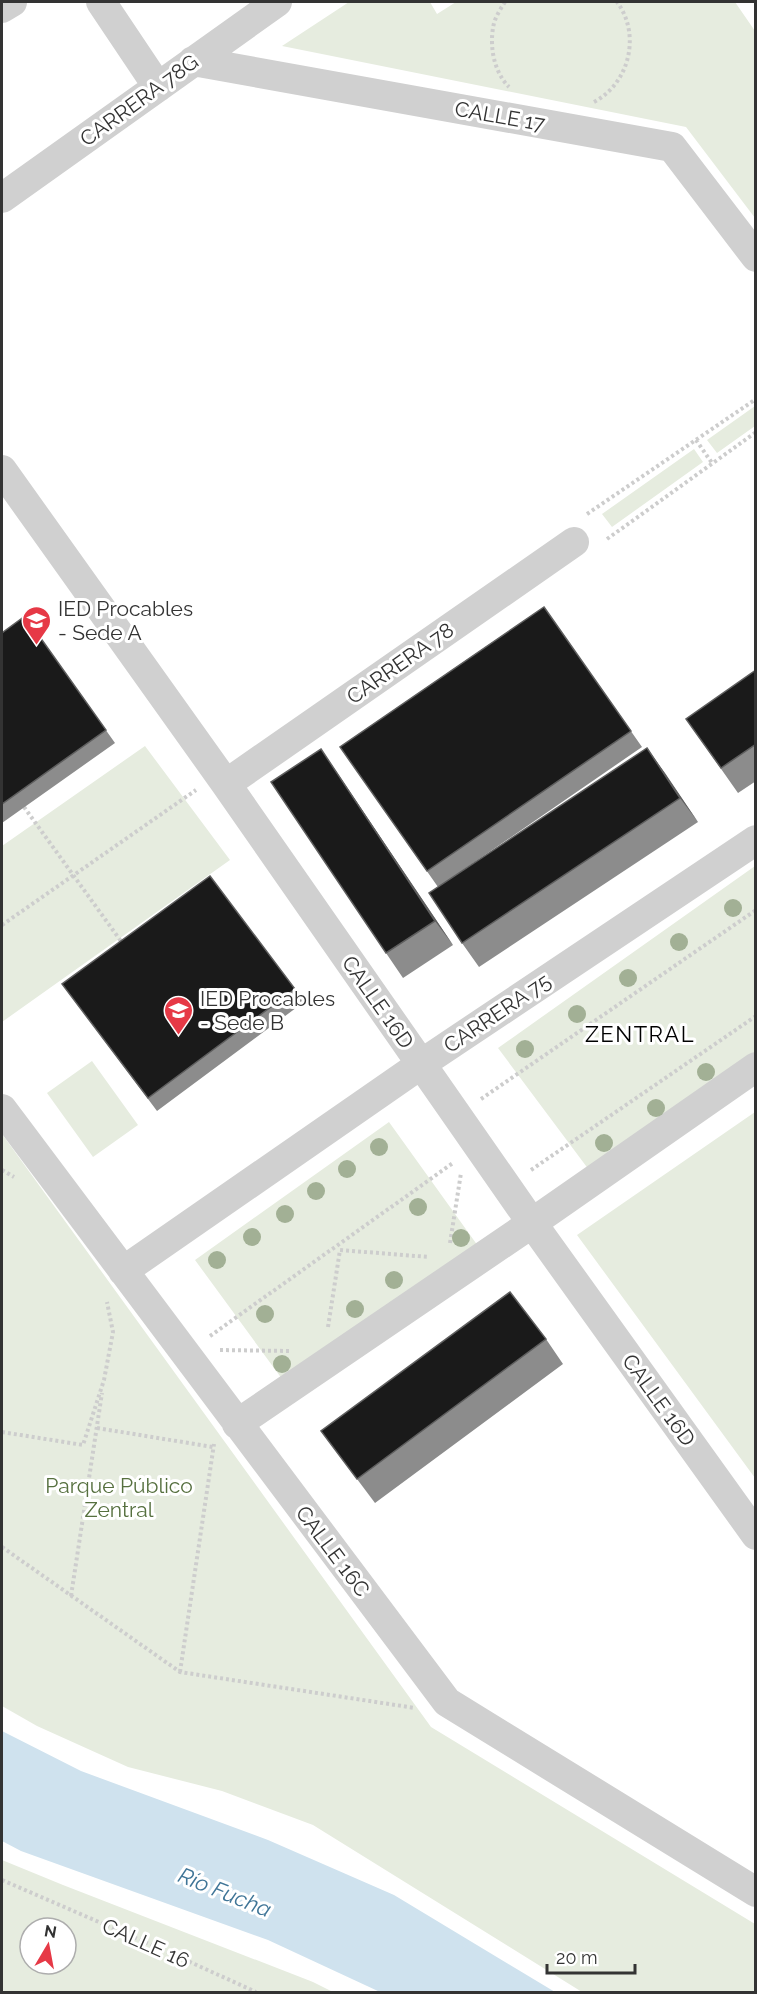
<svg xmlns="http://www.w3.org/2000/svg" width="757" height="1994" viewBox="0 0 757 1994" font-family="Raleway,sans-serif">
<style>
.green{fill:#e6ecdf;fill-rule:evenodd}
.water{fill:#cfe2ee}
.lines{fill:none;stroke-linecap:round;stroke-linejoin:round}
.path{stroke:#cdcdcd;stroke-width:4;stroke-dasharray:3 3;stroke-linecap:butt}
.minor{stroke:#d0d0d0;stroke-width:30}
.path-bridge{stroke:#cdcdcd;stroke-width:4;stroke-dasharray:3 3;stroke-linecap:butt}
.tree{fill:#a2b095}
.wall{fill:#8c8c8c}
.shaded-wall{fill:#5f5f5f}
.building{fill:#1a1a1a;stroke:#5f5f5f;stroke-width:1.5}
.labels{text-anchor:middle;dominant-baseline:central;stroke-width:6;stroke-linejoin:round;paint-order:stroke}
.street-label{font-size:21px;fill:#333;stroke:#fff}
.poi-label{font-size:21px;fill:#333;stroke:#fff;text-anchor:start}
.park-label{font-size:21px;fill:#56703f;stroke:#fff}
.neighbourhood-label{font-size:22px;letter-spacing:1.5px;fill:#000;stroke:#fff}
.water-label{font-size:22px;font-style:italic;fill:#3f7597;stroke:#fff}
</style>
<rect width="100%" height="100%" fill="#fff"/>
<path class="green" d="M349,2H430L437,14L456,2H735L755,31V218L686,127L282,46Z
M755,406V426L717,453L707,440Z
M694,449L703,462L612,527L602,514Z
M145,746L230,860L2,1022V846Z
M755,866V1059L592,1174L498,1048Z
M92,1061L138,1125L93,1157L47,1093Z
M755,1112V1478L577,1235Z
M389,1122L478,1246L285,1383L195,1260Z
M2,1134L431,1727L755,1924V1992H582L313,1825L222,1791L128,1767L37,1726L2,1706Z
M2,1860L63,1885L313,1982L333,1992H2ZM30,1928H66V1964H30Z"/>
<path class="water" d="M2,1731L81,1771L268,1840L394,1895L555,1992H380L268,1940L21,1851L2,1841Z"/>
<g class="lines">
<path class="path" d="M505,2C501,8 496,16 494,23C489,44 493,71 509,87
M594,102C630,83 641,34 617,2
M696,440L712,463
M587,514L756,399
M607,539L756,432
M2,925L196,790
M481,1099L756,910
M2,1170L14,1177
M531,1170L756,1016
M450,1243L461,1173
M328,1327L340,1250L429,1257
M210,1336L453,1163
M220,1350L291,1351
M97,1428L213,1447
M2,1432L83,1445L104,1380L113,1332L107,1302
M2,1547L180,1672L415,1708
M71,1596L102,1393
M180,1672L214,1444
M2,1880L168,1952L256,1992"/>
<path class="minor" d="M101,2L158,87
M2,8L12,2
M193,61L672,147L756,257
M2,198L277,2
M2,470L226,784L532,1223L756,1535
M226,784L574,542
M2,1109L447,1702L756,1892
M123,1271L433,1056L756,840
M237,1424L519,1232L756,1067"/>
<path class="path-bridge" d="M24,807L123,944"/>
</g>
<g class="tree">
<circle cx="733" cy="908" r="9"/>
<circle cx="679" cy="942" r="9"/>
<circle cx="628" cy="978" r="9"/>
<circle cx="577" cy="1014" r="9"/>
<circle cx="525" cy="1049" r="9"/>
<circle cx="706" cy="1072" r="9"/>
<circle cx="656" cy="1108" r="9"/>
<circle cx="604" cy="1143" r="9"/>
<circle cx="379" cy="1147" r="9"/>
<circle cx="347" cy="1169" r="9"/>
<circle cx="316" cy="1191" r="9"/>
<circle cx="418" cy="1207" r="9"/>
<circle cx="285" cy="1214" r="9"/>
<circle cx="252" cy="1237" r="9"/>
<circle cx="461" cy="1238" r="9"/>
<circle cx="217" cy="1260" r="9"/>
<circle cx="394" cy="1280" r="9"/>
<circle cx="355" cy="1309" r="9"/>
<circle cx="265" cy="1314" r="9"/>
<circle cx="282" cy="1364" r="9"/>
</g>
<path class="wall" d="M544,607L642,747L450,879L647,748L698,822L479,967L462,943L438,887L340,747Z
M25,616L115,743L2,823V633Z
M756,670V781L738,793L686,719Z
M321,749L453,945L403,978L386,953Z
M62,984L295,989L304,1002L157,1111Z
M546,1339L563,1364L375,1503L321,1431Z"/>
<path class="shaded-wall" d="M647,748L665,773L698,822L680,798Z
M321,749L338,774L453,945L435,921Z"/>
<path class="building" d="M544,607L631,731L427,871L340,747Z
M25,616L106,730L2,804V633Z
M756,670V744L721,768L686,719Z
M647,748L680,798L462,943L429,893Z
M321,749L435,921L386,953L271,782Z
M210,876L295,989L148,1098L62,984Z
M510,1292L546,1339L357,1479L321,1431Z"/>
<defs>
<symbol id="school-pin" viewBox="-11 -11 22 30"><path d="M0 17L-7.5 6A9.5 9.5 0 1 1 7.5 6Z" fill="#e63946" stroke="#fff"/><path d="M0-5L7-2L0 1L-7-2ZM-4 1L0 2.5L4 1V4Q0 6-4 4Z" fill="#fff"/></symbol>
</defs>
<g fill-rule="evenodd">
<use href="#school-pin" x="20" y="604" width="33" height="45"/>
<use href="#school-pin" x="162" y="994" width="33" height="45"/>
</g>
<g class="labels">
<g class="street-label">
<text transform="translate(139 100) rotate(-36)">CARRERA 78G</text>
<text transform="translate(500 116) rotate(10)">CALLE 17</text>
<text transform="translate(400 663) rotate(-35)">CARRERA 78</text>
<text transform="translate(378 1002) rotate(55)">CALLE 16D</text>
<text transform="translate(497 1013) rotate(-34)">CARRERA 75</text>
<text transform="translate(659 1400) rotate(54)">CALLE 16D</text>
<text transform="translate(333 1551) rotate(53)">CALLE 16C</text>
<text transform="translate(146 1943) rotate(24)">CALLE 16</text>
</g>
<g class="poi-label">
<text x="58" y="608">IED Procables<tspan x="58" dy="24">- Sede A</tspan></text>
<text x="200" y="998">IED Procables<tspan x="200" dy="24">- Sede B</tspan></text>
</g>
<g class="park-label">
<text x="119" y="1485">Parque Público<tspan x="119" dy="24">Zentral</tspan></text>
</g>
<g class="neighbourhood-label">
<text x="640" y="1034">ZENTRAL</text>
</g>
<g class="water-label">
<text transform="translate(225 1892) rotate(22)">Río Fucha</text>
</g>
</g>
<rect width="757" height="1994" fill="none" stroke="#333333" stroke-width="6"/>
<g transform="translate(48 1946) rotate(10)"><circle r="28" fill="#ffffff" stroke="#adadad" stroke-width="1.5"/>
<path d="M0-4.5L10 22L0 15L-10 22Z" fill="#e63946"/>
<text y="-9" font-size="16" font-weight="bold" text-anchor="middle" fill="#333333">N</text>
</g>
<path d="M547 1964v9h88v-9" fill="none" stroke="#333333" stroke-width="3"/>
<text x="556" y="1964" font-size="18" fill="#333333" stroke="#ffffff" stroke-width="4.5" paint-order="stroke">20 m</text>
</svg>
